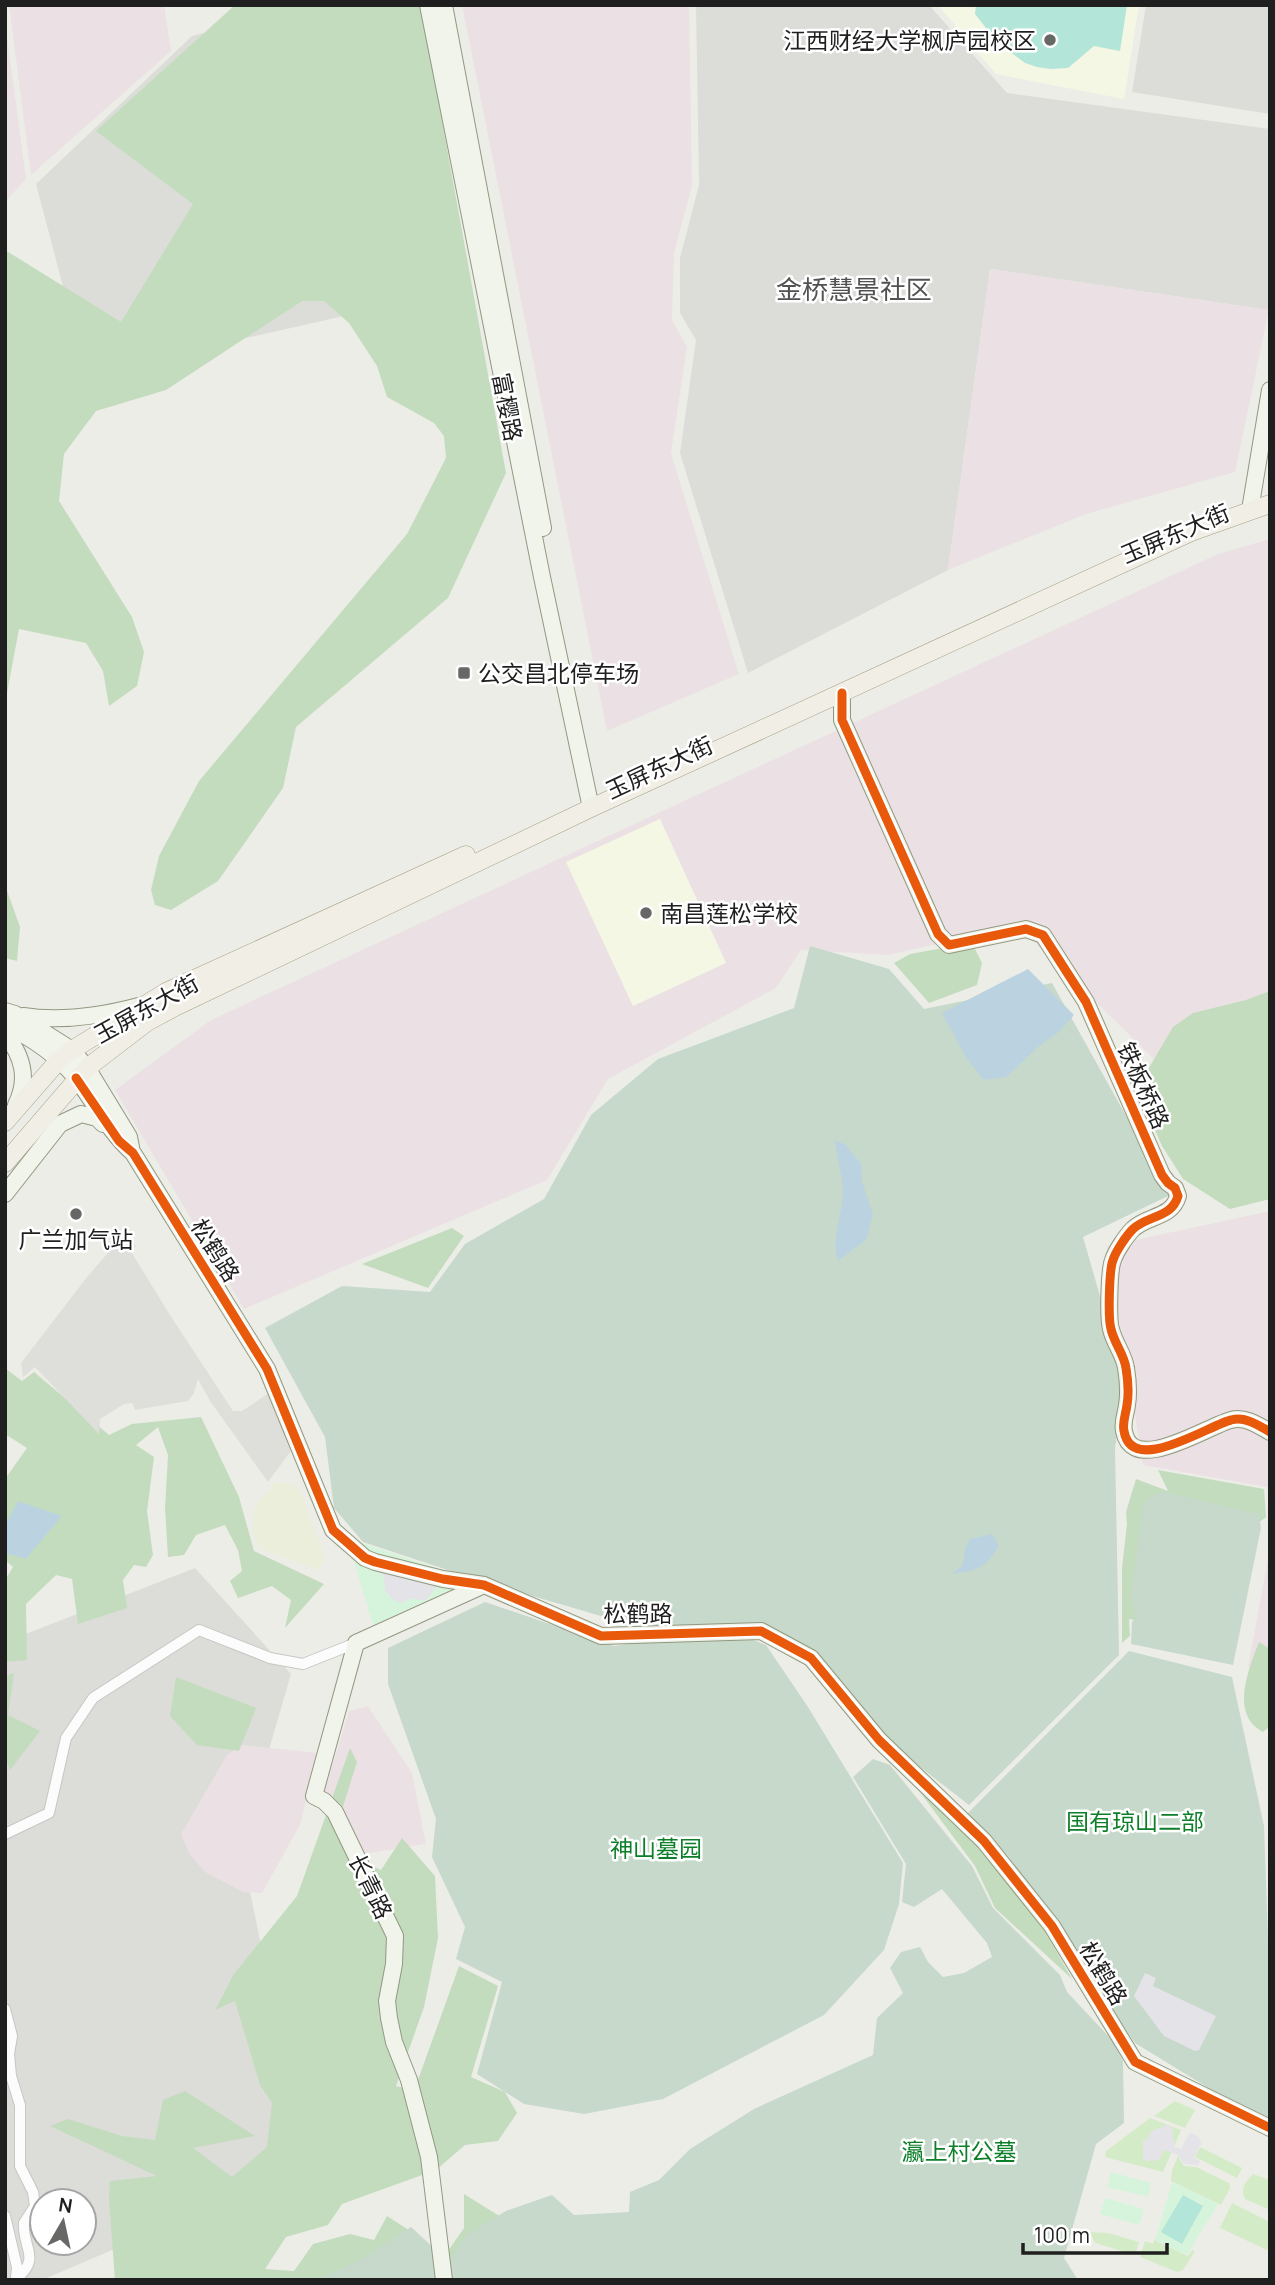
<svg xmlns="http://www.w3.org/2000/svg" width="1275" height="2285" viewBox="0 0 1275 2285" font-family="Manrope,'Noto Sans SC',sans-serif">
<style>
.residential{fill:#dcdcd9;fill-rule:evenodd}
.industrial{fill:#ebe1e5}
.education{fill:#f4f7e3}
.farmland{fill:#eaeedb}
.grass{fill:#d4ebc7}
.forest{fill:#c3dcbd}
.cemetery{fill:#c6d9ca}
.park{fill:#d6f4db}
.pitch{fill:#b3e5d8}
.parking{fill:#dededb}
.plaza{fill:#e4e3e7}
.water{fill:#bbd3e0}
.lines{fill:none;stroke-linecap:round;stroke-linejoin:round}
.street-casing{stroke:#c6c6c4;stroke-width:12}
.secondary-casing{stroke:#929880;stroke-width:18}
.primary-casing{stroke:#a49f84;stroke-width:19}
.street{stroke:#fcfcfc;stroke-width:10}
.secondary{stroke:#f1f4eb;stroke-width:16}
.primary{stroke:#f1eee5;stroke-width:18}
.cycleway-casing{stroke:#fff;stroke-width:13}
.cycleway{stroke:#e8590c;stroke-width:9}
.poi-dot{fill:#676765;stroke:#fff;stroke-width:2.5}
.labels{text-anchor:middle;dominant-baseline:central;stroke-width:5;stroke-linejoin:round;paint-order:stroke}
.poi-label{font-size:23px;fill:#1f1f1f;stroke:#fff;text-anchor:start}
.street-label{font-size:23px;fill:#1f1f1f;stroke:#fff}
.park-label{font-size:23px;fill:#0c7f28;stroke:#fff}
.quarter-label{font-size:26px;fill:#525252;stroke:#fff}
</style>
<rect width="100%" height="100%" fill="#edede8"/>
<path class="residential" d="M315,5L464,289L86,374L36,184L192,36Z
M696,5H929L1007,93L1270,129L1269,310L990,269L948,570L748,673L680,453L696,340L680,313V258L699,185Z
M1146,5H1270V114L1132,92Z
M195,1568L291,1674L241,1846L296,2120L243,2194L42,2280H5V1640L18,1637ZM42,2201H84V2243H42Z"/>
<path class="industrial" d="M9,5H164L171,51L31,175Z
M462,5H689L692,186L674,253L672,320L687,347L671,453L739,674L607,731Z
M5,21L26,179L5,202Z
M990,269L1269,310L1235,472L1086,514L948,570Z
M1270,539V1024L1156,1061L1018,926L888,955L801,950L776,988L608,1079L547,1180L244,1309L115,1090L211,1020L1218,554Z
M1270,1211V1494L1267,1487L1143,1465L1107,1246Z
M1270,1548V1676L1248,1667Z
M368,1706L412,1773L426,1844L362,1854L324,1792L349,1711Z
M241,1745L318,1753L300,1825L262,1893L243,1892L205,1872L190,1855L181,1834L227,1755Z"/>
<path class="education" d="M938,5H1139L1124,99L996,74Z
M660,819L726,963L633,1006L566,862Z"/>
<path class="farmland" d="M273,1483H292L300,1491L326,1559L318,1570L260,1549L253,1534L254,1511L258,1501L269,1491Z"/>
<path class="grass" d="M1175,2101L1195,2110L1185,2128L1154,2116Z
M1150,2118L1181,2130L1163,2172L1105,2157L1106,2151Z
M1200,2147L1242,2168L1237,2178L1195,2157Z
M1178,2156L1184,2166L1196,2167L1229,2183L1230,2188L1221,2205L1171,2181L1172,2170Z
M1253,2174L1270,2180V2210L1245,2199C1240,2189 1245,2182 1253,2174Z
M1232,2203L1270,2222V2245L1267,2250L1220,2228Z
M1090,2232L1108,2233L1139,2242L1135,2255L1095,2243Z
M1154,2240L1188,2256L1192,2250L1195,2251L1183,2270L1177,2272L1140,2257L1145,2241L1153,2244Z"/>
<path class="forest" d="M235,5H421L506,473L448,598L296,727L283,788L218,881L171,910L155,905L151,890L159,856L199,781L407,534L446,458L444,436L434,423L387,397L377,366L349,323L324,301H302L166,390L96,411L64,454L59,501L132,617L144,652L137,686L109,706L103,671L86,643L19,629L5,704V250L121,322L193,204L96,131Z
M5,885L20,927L17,961L5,958Z
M943,948L959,950L975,949L982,963L977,985L929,1003L894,963L910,954Z
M1270,991V1199L1230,1209L1183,1179L1162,1146L1137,1088L1173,1027L1193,1013L1246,1000Z
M452,1228L464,1236L428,1288L362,1264Z
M5,1368L22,1381L34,1372L109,1435L132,1424L201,1417L239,1497L254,1551L324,1584L285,1628L291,1600L272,1586L238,1598L230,1581L242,1571L238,1550L225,1525L196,1535L184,1555L168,1557L165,1508L168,1455L158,1427L136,1445L154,1457L147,1511L153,1555L146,1567L134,1565L123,1580L127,1608L78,1624L72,1579L56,1575L26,1604L27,1660L5,1662V1580L13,1567L5,1560V1479L27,1448L5,1434Z
M1158,1470L1264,1489L1266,1517L1249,1530L1229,1638L1129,1619L1130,1636L1122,1643V1568L1127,1524L1126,1512L1136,1479L1168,1491Z
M1259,1642L1270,1649V1726L1263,1732C1229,1715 1249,1668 1259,1642Z
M14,1673L8,1715L40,1731L10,1770L5,1756V1676Z
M176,1677L256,1708L239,1751L197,1745L170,1716Z
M350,1748L357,1762L339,1819L354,1858L381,1870L402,1838L435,1876L438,1938L424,2007L396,2086L414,2091L459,1966L498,1986L471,2077L505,2092L517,2113L498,2141L465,2145L436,2170L342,2204L328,2225L286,2237L265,2269L294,2271L313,2244L350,2234L374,2240L387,2216L415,2234L441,2261L464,2228V2194L501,2217L472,2280H115L109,2199L110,2181L157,2176L50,2126L68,2119L122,2136L155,2140L163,2100L185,2091L255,2136L193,2148L232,2177L267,2147L272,2103L260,2085L235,2001L215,2010L234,1974L297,1896Z
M905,1772L980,1843L1041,1924L1072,1979L995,1908L975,1866Z"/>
<path class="cemetery" d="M810,946L889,969L924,1009L1052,983L1170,1195L1083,1237L1125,1383L1115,1448L1119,1655L969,1805L888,1742L773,1629L628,1624L475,1579L363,1542L334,1508L325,1437L265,1328L342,1286L430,1292L465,1244L544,1199L591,1115L658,1059L794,1008Z
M1160,1491L1259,1514L1261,1528L1233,1665L1131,1644L1132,1622L1136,1618L1131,1597L1143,1506L1146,1500Z
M485,1602L614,1646L698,1634H738L766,1645L808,1707L903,1863L899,1904L884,1950L824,2015L663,2099L584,2114L524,2104L477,2074L502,1982L456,1959L465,1927L432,1857L436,1819L388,1684V1648Z
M1129,1651L1232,1677L1264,1826L1270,1997V2118L1215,2092L1135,2043L1009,1857L968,1813Z
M873,1759L890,1765L972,1866L993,1908L1060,1975L1067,1992L1112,2040L1123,2061L1124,2123L1096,2144L1064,2258L1078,2280H315L358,2261L411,2227L449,2262L466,2235L506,2211L552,2195L574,2215L629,2212L630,2192L659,2180L690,2149L754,2109L873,2055L877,2018L903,1993L890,1968L901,1952L920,1947L928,1962L943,1977L964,1973L992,1957L987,1943L942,1889L914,1907L902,1902L906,1864L853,1777Z"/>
<path class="park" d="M347,1538L472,1580L373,1625Z
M1111,2172L1151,2183L1148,2197L1107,2187Z
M1172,2182L1218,2204L1187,2255L1155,2240Z
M1105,2198L1144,2209L1139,2225L1100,2214Z"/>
<path class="pitch" d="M976,5H1127L1120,51L1094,46L1068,68L1050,69L1037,67L1025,63L997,42L975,14Z
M1183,2195L1203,2206L1182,2244L1161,2232Z"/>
<path class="parking" d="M127,1231L136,1247L130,1250L170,1315L233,1411H242L269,1393L293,1448L268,1482L210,1401L198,1379L194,1393L188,1401L135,1410L132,1403L124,1404L100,1419L99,1434L35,1367L23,1377L21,1363L87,1277Z"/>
<path class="plaza" d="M352,1553L443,1579L426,1600L409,1599L401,1603L392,1599L385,1590L384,1575L353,1560Z
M1145,1973L1156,1978L1153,1986L1216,2016L1199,2050L1195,2051L1164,2036L1134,1996Z
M1168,2125L1173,2129L1174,2147L1181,2149L1190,2132L1199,2137L1202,2146L1200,2145L1194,2158L1200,2161L1198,2165L1184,2164L1178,2155L1164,2150L1159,2160L1146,2161L1143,2158V2140L1148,2139L1151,2131Z"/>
<path class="water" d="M1028,969L1074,1015L1060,1031L1038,1047L1006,1077L984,1080L967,1059L942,1013Z
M835,1140L846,1145L861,1164L862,1182L873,1214L866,1240L838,1261C831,1236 841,1219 843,1195C844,1179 836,1158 835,1140Z
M18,1501L62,1516L26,1559L5,1553V1526Z
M992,1534L999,1545C986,1569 977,1570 952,1574L962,1566L965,1550L970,1539Z"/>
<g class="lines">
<defs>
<path id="street" d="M5,1834L49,1813L66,1738L93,1698L199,1630L270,1658L303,1664L356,1643
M5,2009L12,2036L9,2054L11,2076L20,2105V2166L33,2192L35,2206L24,2223C22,2248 42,2258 16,2279
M5,2216L17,2267L16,2278"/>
<path id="secondary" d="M428,5L542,577L591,808
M444,5L543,528
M1250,510L1270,390
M842,693V720L938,934L949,945L1026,929L1043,935L1086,1002L1162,1175L1168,1183L1175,1188L1178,1196C1172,1218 1148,1215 1133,1229C1126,1236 1116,1251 1113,1260C1109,1270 1108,1319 1111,1329C1114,1343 1124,1354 1126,1368C1128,1380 1129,1393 1127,1405C1126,1414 1122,1422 1124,1431C1132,1477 1209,1425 1231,1420C1245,1416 1258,1425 1270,1432
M5,1011L15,1014L72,1050L87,1068L129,1137L131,1147
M23,1016C62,1022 101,1016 139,1006
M5,1025C32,1038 57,1055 76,1078C95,1103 109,1132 133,1153L267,1369L333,1530L365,1558L375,1562L443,1579L484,1585L601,1636L761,1631L811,1658L879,1740L984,1841L1052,1926L1135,2062L1270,2128
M5,1034C23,1056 29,1079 16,1105
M5,1194L60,1124L81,1114L97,1118L103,1124
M444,2280L429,2157L409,2080L394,2042L389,2018L387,2001L394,1964L395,1936L335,1812L324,1801L314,1796L356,1643L484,1585"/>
<path id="primary" d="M5,1122L59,1060L72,1050L166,992L466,855
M5,1163L87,1068L147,1022L175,1007L591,808L1191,532L1270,504"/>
</defs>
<use href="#street" class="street-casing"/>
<use href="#secondary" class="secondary-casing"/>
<use href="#primary" class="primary-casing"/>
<use href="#street" class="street"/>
<use href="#secondary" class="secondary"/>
<use href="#primary" class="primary"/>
<defs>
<path id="cycleway" d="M842,693V720L938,934L949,945L1026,929L1043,935L1086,1002L1162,1175L1168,1183L1175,1188L1178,1196C1172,1218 1148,1215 1133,1229C1126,1236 1116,1251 1113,1260C1109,1270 1108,1319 1111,1329C1114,1343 1124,1354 1126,1368C1128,1380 1129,1393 1127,1405C1126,1414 1122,1422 1124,1431C1132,1477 1209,1425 1231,1420C1245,1416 1258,1425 1270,1432
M76,1078L119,1141L133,1153L267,1369L333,1530L365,1558L375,1562L443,1579L484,1585L601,1636L761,1631L811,1658L879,1740L984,1841L1052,1926L1135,2062L1270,2128"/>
</defs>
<use href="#cycleway" class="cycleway-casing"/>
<use href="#cycleway" class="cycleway"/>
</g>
<g class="poi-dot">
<circle cx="1050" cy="40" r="7"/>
<rect x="457" y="666" width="14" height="14" rx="3.5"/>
<circle cx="646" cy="913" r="7"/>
<circle cx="76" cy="1214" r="7"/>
</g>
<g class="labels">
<g class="poi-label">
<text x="1036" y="40" text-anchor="end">江西财经大学枫庐园校区</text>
<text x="478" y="673">公交昌北停车场</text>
<text x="660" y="913">南昌莲松学校</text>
<text x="76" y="1239" text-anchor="middle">广兰加气站</text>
</g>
<g class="street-label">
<text transform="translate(508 407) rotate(79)">富樱路</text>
<text transform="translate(1175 533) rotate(-23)">玉屏东大街</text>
<text transform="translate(659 767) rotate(-25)">玉屏东大街</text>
<text transform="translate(146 1008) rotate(-29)">玉屏东大街</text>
<text transform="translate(1144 1085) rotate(66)">铁板桥路</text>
<text transform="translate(216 1250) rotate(58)">松鹤路</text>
<text x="638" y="1613">松鹤路</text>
<text transform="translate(371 1886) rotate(64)">长青路</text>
<text transform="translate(1104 1973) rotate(59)">松鹤路</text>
</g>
<g class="park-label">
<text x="1135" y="1821">国有琼山二部</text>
<text x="656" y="1848">神山墓园</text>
<text x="959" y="2151">瀛上村公墓</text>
</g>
<g class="quarter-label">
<text x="854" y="289">金桥慧景社区</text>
</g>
</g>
<rect width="1275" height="2285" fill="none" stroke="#1f1f1f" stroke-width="14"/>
<g transform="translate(63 2222) rotate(9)"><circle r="33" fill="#ffffff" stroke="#a5a5a5" stroke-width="2"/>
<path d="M0-5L12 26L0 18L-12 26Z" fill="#676765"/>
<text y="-10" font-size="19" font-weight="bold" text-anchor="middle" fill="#1f1f1f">N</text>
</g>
<path d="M1023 2243v10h144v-10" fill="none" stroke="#1f1f1f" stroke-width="3.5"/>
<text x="1034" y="2243" font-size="21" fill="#1f1f1f" stroke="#ffffff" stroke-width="5" paint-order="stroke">100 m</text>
</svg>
